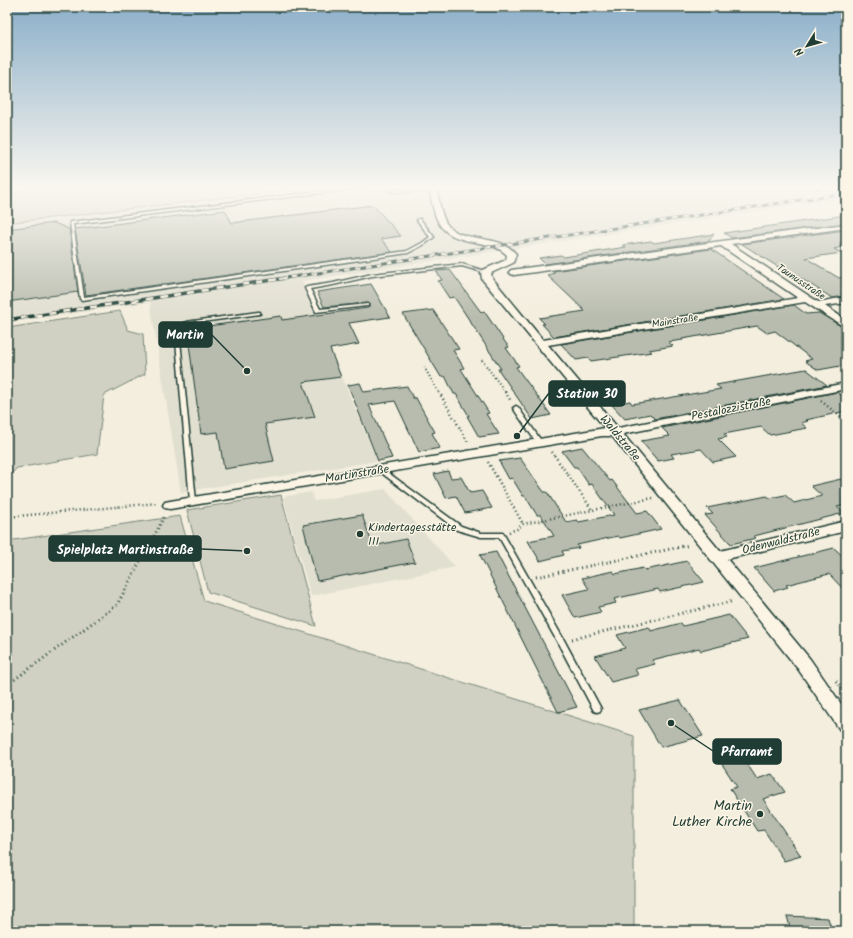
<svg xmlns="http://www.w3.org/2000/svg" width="853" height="938" viewBox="0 0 853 938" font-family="Kalam,sans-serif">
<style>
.built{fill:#e1dfd0}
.green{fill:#d0d1c2;stroke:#78877b}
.building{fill:#b8bcae;stroke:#1f3d34}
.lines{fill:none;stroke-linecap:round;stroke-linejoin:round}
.lane-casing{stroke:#1f3d34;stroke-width:3}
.street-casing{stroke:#1f3d34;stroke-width:3}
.path-far3{stroke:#1f3d34;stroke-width:1.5;stroke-dasharray:0.5 2;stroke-linecap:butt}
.path-far2{stroke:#1f3d34;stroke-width:2;stroke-dasharray:1 2.5;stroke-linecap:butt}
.path-far1{stroke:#1f3d34;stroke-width:2.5;stroke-dasharray:1 3;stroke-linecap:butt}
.path{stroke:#1f3d34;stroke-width:3;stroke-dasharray:1 3.5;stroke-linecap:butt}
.lane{fill:#fcf5e5;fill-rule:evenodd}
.street{fill:#fcf5e5;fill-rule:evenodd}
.rail-far1-casing{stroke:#1f3d34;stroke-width:3}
.rail-casing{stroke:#1f3d34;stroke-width:3.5}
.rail-far1{stroke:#fcf5e5;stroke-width:2;stroke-dasharray:5.5;stroke-linecap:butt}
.rail{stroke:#fcf5e5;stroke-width:2.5;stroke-dasharray:7;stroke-linecap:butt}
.poi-dot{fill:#1f3d34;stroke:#fcf5e5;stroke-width:1.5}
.labels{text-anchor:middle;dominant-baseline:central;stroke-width:3;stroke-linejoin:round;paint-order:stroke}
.far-street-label{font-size:10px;fill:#1f3d34;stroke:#fcf5e5}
.street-label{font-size:12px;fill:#1f3d34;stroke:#fcf5e5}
.poi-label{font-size:12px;fill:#1f3d34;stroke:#fcf5e5;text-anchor:start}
.near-poi-label{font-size:14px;fill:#1f3d34;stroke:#fcf5e5;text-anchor:end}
.leader{fill:none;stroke:#1f3d34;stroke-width:1.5}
.callout-dot{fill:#1f3d34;stroke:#fcf5e5;stroke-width:1.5}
.callout{fill:#1f3d34;stroke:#1f3d34;stroke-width:1.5}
.callout-label{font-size:13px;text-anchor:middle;font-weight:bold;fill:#fff}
</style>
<rect width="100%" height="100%" fill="#f3eede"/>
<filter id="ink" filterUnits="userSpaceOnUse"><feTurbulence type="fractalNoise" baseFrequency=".025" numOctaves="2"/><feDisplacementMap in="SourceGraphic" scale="8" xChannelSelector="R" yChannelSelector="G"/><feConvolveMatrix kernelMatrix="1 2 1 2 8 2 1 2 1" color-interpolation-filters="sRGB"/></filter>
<g filter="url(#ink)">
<path class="built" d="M319,187H846V198L302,281L377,461L181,492L150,302L7,323V223Z
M385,489L455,567L311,596L283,497L311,492L314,501Z"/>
<path class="green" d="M7,187H271L273,192L7,223Z
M120,311L128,330L143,334L145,374L104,395L97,454L17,468L7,478V328Z
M281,495L316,626L208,592L187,510Z
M180,516L204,601L634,736V931H7V541Z"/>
<path class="building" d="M373,205L401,236L381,239L392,252L86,295L75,229L225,210L232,223Z
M846,215V223L732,238L724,233Z
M54,223L69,229L78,292L7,302V229Z
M846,230V242L839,243L843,245L839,246L842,247L834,249L842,253L806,258L839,278L846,277V296L832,298L794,274H789L742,244Z
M714,234L709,241L545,264L539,258L561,255L564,257L626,247L623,245L651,241L654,243Z
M711,249L784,299L554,337L542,324H545L539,318L585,311L547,275L555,273L553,271Z
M450,270L481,312L484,311L505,342L509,347L506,348L519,366L516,367L551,415L532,419L498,369H501L464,312L454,297L449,298L438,281L442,280L436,271Z
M371,284L390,317L349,323L359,344L330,349L341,377L303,382L315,417L265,424L274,461L224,469L218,432L201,434L187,329L281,316L282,320L368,308L370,304L368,303L324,307L317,292Z
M794,305L806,314L819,313L846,329V365L818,370L805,361L812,359L775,331L767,333L757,326L682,339L683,340L668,342L673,346L649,350L652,352L591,361L588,358L576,360L561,344Z
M433,310L459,349L453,350L464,368L461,369L489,413L486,414L499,434L479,437L467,416H469L456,394H454L445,376L441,377L403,314Z
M806,369L827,385L655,419L650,414L625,419L612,405L630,401L632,404L721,389L716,385Z
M360,383L364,392L407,386L413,398H416L427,418L435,432L432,433L440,448L419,452L395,401L369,405L392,458L378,461L348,385Z
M837,392L846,399V411L806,420L808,421L801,423L807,428L770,435L761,427L724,434L727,437L718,439L736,457L713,462L701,449L671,454L674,458L658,461L641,441L670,436L662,428Z
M582,447L610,481L612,480L637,513L647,511L661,529L620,538L618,536L577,545L579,548L562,551L564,555L540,561L528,541L554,536L541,515H537L525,496H523L512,478L509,479L499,461L520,458L544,492H547L566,522L577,520L579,522L614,515L592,484L589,485L577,467H574L562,451Z
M448,471L451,478L461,477L470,493L482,491L492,508L465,513L456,496L446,498L434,474Z
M841,479L846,484V505L837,507L844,513L754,536L756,538L731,544L705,515L713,514L707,508L767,496L770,498L785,495L794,503L822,496L811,486Z
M362,515L373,546L406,539L415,562L317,581L303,525Z
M834,548L846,559V592L829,574L786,585L788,587L774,591L754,568Z
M496,552L577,707L558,712L480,555Z
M687,561L704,582L660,592L658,589L614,599L616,603L598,607L601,612L575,618L562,595L589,589L582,578L613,571L615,574L643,568L645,570Z
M729,615L748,639L701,651L699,648L652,660L655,664L635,669L638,675L611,682L595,656L625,648L617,635L649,627L651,631L681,623L683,626Z
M680,700L703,736L661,747L639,710Z
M737,749L757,779L772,774L785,792L763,799L801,856L784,861L764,830L757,831L730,789L737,787L716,755Z
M787,916L828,918L832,931H791Z"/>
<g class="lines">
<defs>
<path id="lane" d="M356,187H364L362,188L73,224L84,297L407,251L422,243L430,237L417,220L419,219H420L434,237L425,244L408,253L82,300L80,299L70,222Z
M379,187H383L394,190L433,189L435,190L433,191L394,192Z
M816,187H822L816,189Z
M462,264L488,272L486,273L462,266L372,276L333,285L310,289L320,309L368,304V306H366L316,312L305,288L307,287L333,283L372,274Z
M258,312H260V314L187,324L179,330L196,501L193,503L191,502L190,501L175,330L186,322Z
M516,406L518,407L542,442L541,443L539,444L536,442L513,408Z
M381,468L383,469L461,526L481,533H503L564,640L600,707L601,709L600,711L597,712L594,711L558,643L499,537H481L457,530L379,471L378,470Z"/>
<path id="street" d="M429,187H436C439,198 440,213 446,223C461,245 499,232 516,254L513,263L491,273L492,278L543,340L798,298L721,246L514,275L511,274L509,272L511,270L846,224V228L731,244L818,302L846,297V303L825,306L846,320V328L805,302L548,345L618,428L846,383V389L623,434L720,551L846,521V531L727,559L810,659L846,711V733L840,730L798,669L612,436H602L170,509L165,508L163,505L165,502L170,501L605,428L482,279L481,272L483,270L506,260L507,255C499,247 490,245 479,243C438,236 436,225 429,187Z"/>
</defs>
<use href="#lane" class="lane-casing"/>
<use href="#street" class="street-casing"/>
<path class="path-far3" d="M7,195L34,187"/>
<path class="path-far2" d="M482,360L506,393
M424,367L439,393"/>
<path class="path-far1" d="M439,392L469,444
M505,392L511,401
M821,401L846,421
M552,452L593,511
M488,462L523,524
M7,517L158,503
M509,532L517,529L523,524L653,498
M154,536L165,515"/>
<path class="path" d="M536,577L690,545
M572,639L734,601
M836,681L846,692
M7,685L117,605L154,535"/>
<use href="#lane" class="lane"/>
<use href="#street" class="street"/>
<defs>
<path id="rail-far1" d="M279,279L846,193"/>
<path id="rail" d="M7,320L286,278"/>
</defs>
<use href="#rail-far1" class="rail-far1-casing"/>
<use href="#rail" class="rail-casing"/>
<use href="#rail-far1" class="rail-far1"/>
<use href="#rail" class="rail"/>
</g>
</g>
<linearGradient id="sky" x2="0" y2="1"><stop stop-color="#8bafc9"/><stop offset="0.59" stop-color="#faf7f0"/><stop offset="1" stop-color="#faf7f0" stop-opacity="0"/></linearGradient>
<rect width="853" height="318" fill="url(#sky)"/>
<g class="poi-dot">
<circle cx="360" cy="534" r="4"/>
<circle cx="760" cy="814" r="4"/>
</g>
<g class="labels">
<g class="far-street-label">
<text transform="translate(801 282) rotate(34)">Taunusstraße</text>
<text transform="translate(675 321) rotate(-9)">Mainstraße</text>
</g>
<g class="street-label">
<text transform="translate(731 409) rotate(-11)">Pestalozzistraße</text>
<text transform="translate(620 438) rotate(50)">Waldstraße</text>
<text transform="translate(357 474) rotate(-9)">Martinstraße</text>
<text transform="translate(781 541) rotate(-14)">Odenwaldstraße</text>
</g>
<g class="poi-label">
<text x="368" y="527">Kindertagesstätte<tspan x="368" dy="14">III</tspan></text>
</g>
<g class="near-poi-label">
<text x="752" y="806">Martin<tspan x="752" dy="16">Luther Kirche</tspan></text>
</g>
</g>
<path class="leader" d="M247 371L212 335M517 436L549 393M247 551L201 549M671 723L713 751"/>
<g class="callout-dot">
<circle cx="247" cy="371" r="4"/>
<circle cx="517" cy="436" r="4"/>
<circle cx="247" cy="551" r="4"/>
<circle cx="671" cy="723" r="4"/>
</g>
<g class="callout">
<rect x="159" y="322" width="53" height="25" rx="4"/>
<rect x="549" y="381" width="76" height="25" rx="4"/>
<rect x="49" y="536" width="152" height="25" rx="4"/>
<rect x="713" y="739" width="68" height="25" rx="4"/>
</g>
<g class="callout-label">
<text x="185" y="339">Martin</text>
<text x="587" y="398">Station 30</text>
<text x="125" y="554">Spielplatz Martinstraße</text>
<text x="747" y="756">Pfarramt</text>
</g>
<rect width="853" height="938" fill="none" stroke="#fcf5e5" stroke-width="24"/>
<rect x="12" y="12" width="829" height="914" fill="none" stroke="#1f3d34" stroke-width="1.5" filter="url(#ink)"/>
<g transform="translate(807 46) rotate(233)" stroke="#fcf5e5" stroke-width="3" paint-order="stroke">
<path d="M0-3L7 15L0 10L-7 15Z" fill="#1f3d34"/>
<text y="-6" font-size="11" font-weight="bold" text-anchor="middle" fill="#1f3d34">N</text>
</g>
</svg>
